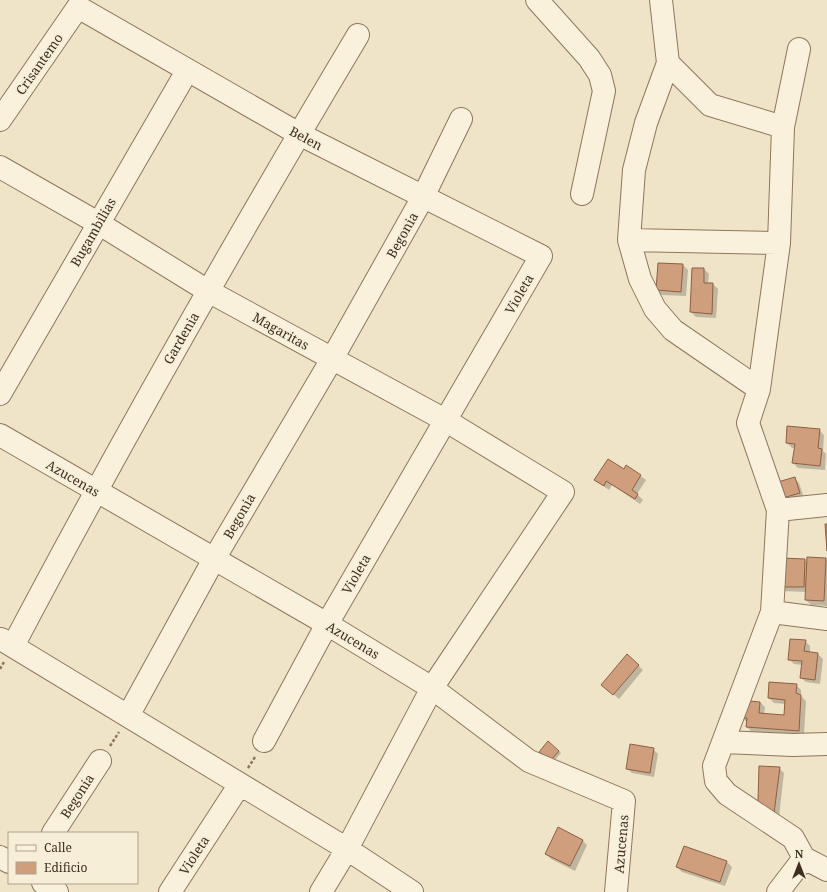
<svg xmlns="http://www.w3.org/2000/svg" width="827" height="892" viewBox="0 0 827 892" font-family="'Noto Serif',serif">
<style>
.shadow{fill:#0003}
.building{fill:#cf9f7d;stroke:#8d5f41}
.lines{fill:none;stroke-linecap:round;stroke-linejoin:round}
.minor-casing{stroke:#8d765c;stroke-width:24}
.path{stroke:#8d765c;stroke-width:2.5;stroke-dasharray:3 2;stroke-linecap:butt}
.minor{stroke:#faf1dc;stroke-width:22}
.labels{text-anchor:middle;dominant-baseline:central;stroke-width:3.5;stroke-linejoin:round;paint-order:stroke}
.street-label{font-size:13px;fill:#3d2e20;stroke:#f7eed8}
</style>
<rect width="100%" height="100%" fill="#f0e4c8"/>
<path class="shadow" d="M683,265L688,270L686,296L662,295L657,290Z
M704,269L709,274L708,284H713L718,289L716,318L696,317L691,312Z
M819,430L824,435L823,451L826,454L825,470L798,468L793,463L795,448H792L787,443Z
M627,466L646,480L637,494L643,500L640,504L612,485L609,490L595,480L624,470Z
M794,478L799,483L804,498L777,500Z
M826,559L827,560V606L811,605L806,600V592L782,591L777,586L805,560L808,563Z
M805,641L810,646V653L818,654L823,659L820,684L806,682L801,678L802,665L794,664L789,659Z
M638,665L643,670L619,699L607,689Z
M796,685L801,690V696L806,701L804,735L752,732L747,727V722L740,717L760,702L765,707L764,714L785,716L786,704L774,703L769,698Z
M653,749L658,754L654,777L632,773L627,768Z
M559,751L561,753L553,762L543,754Z
M779,768L784,773L779,817L759,800Z
M582,840L587,845L575,871L551,859L546,854Z
M684,848L727,862L732,867L725,886L682,872L677,867Z"/>
<path class="building" d="M658,263L683,264L681,292L656,290Z
M692,268H704V283H713L712,314L690,312Z
M787,426L820,429L818,448L822,449L820,466L792,463L795,444L786,443Z
M608,459L624,469L626,465L641,475L632,490L638,494L635,499L606,481L604,486L594,480Z
M795,477L800,493L776,500L771,484Z
M825,524H827V551Z
M807,557L826,558L824,601L805,600Z
M781,558L805,559L804,587H776Z
M790,639L806,640L804,651L818,653L815,680L800,678L802,661L788,660Z
M627,654L639,665L613,695L601,685Z
M769,682L797,684L796,693L801,695L799,731L746,727L747,718H739L740,700L760,702L759,713L784,715L785,700L768,698Z
M548,741L559,751L550,761L539,752Z
M630,744L654,748L650,773L626,769Z
M759,766L780,767L774,813L755,806L758,800Z
M558,827L583,840L570,866L545,854Z
M684,846L727,861L720,882L676,867Z"/>
<g class="lines">
<defs>
<path id="minor" d="M537,0L589,58L600,75L604,91L582,194
M661,0L668,63L646,123L634,170L629,240L640,279L655,309L673,330L759,389
M799,49L783,127L779,243L765,345L759,389L748,423L778,510L772,612L714,766L716,781L727,794L793,838L804,858L827,870
M668,63L710,105L783,127
M0,120L78,7L299,134L541,256L327,624L264,741
M0,167L98,223L208,291L445,420L563,492L432,688L347,849L321,892
M629,240L779,243
M0,394L187,71
M0,435L327,624L432,688L529,761L624,801L616,892
M778,510L827,505
M772,612L827,619
M1,639L347,849L412,892
M13,646C122,439 238,236 358,35
M128,716L214,559L332,359L423,197L461,119
M724,742L793,745L827,744
M53,833L100,761
M0,857L9,862
M43,883L57,892
M170,892L240,784
M778,892L804,858"/>
</defs>
<use href="#minor" class="minor-casing"/>
<path class="path" d="M0,669L4,662
M110,746L119,732
M248,768L255,757"/>
<use href="#minor" class="minor"/>
</g>
<g class="labels">
<g class="street-label">
<text transform="translate(39 64) rotate(-55)">Crisantemo</text>
<text transform="translate(306 138) rotate(28)">Belen</text>
<text transform="translate(93 232) rotate(-60)">Bugambilias</text>
<text transform="translate(402 235) rotate(-61)">Begonia</text>
<text transform="translate(519 294) rotate(-60)">Violeta</text>
<text transform="translate(281 331) rotate(29)">Magaritas</text>
<text transform="translate(181 338) rotate(-60)">Gardenia</text>
<text transform="translate(73 478) rotate(30)">Azucenas</text>
<text transform="translate(239 516) rotate(-60)">Begonia</text>
<text transform="translate(356 574) rotate(-60)">Violeta</text>
<text transform="translate(353 640) rotate(31)">Azucenas</text>
<text transform="translate(77 796) rotate(-57)">Begonia</text>
<text transform="translate(621 844) rotate(-85)">Azucenas</text>
<text transform="translate(194 855) rotate(-57)">Violeta</text>
</g>
</g>
<rect x="8" y="832" width="130" height="52" fill="#f7eed8" stroke="#ada18e"/>
<rect x="16" y="845" width="20" height="6" fill="#faf1dc" stroke="#ada18e"/>
<text x="44" y="852" font-size="12" fill="#3d2e20">Calle</text>
<rect x="16" y="862" width="20" height="12" fill="#cf9f7d" stroke="#ada18e"/>
<text x="44" y="872" font-size="12" fill="#3d2e20">Edificio</text>
<g transform="translate(799 864)" stroke="#f7eed8" stroke-width="3" paint-order="stroke">
<path d="M0-3L7 15L0 10L-7 15Z" fill="#3d2e20"/>
<text y="-6" font-size="11" font-weight="bold" text-anchor="middle" fill="#3d2e20">N</text>
</g>
</svg>
